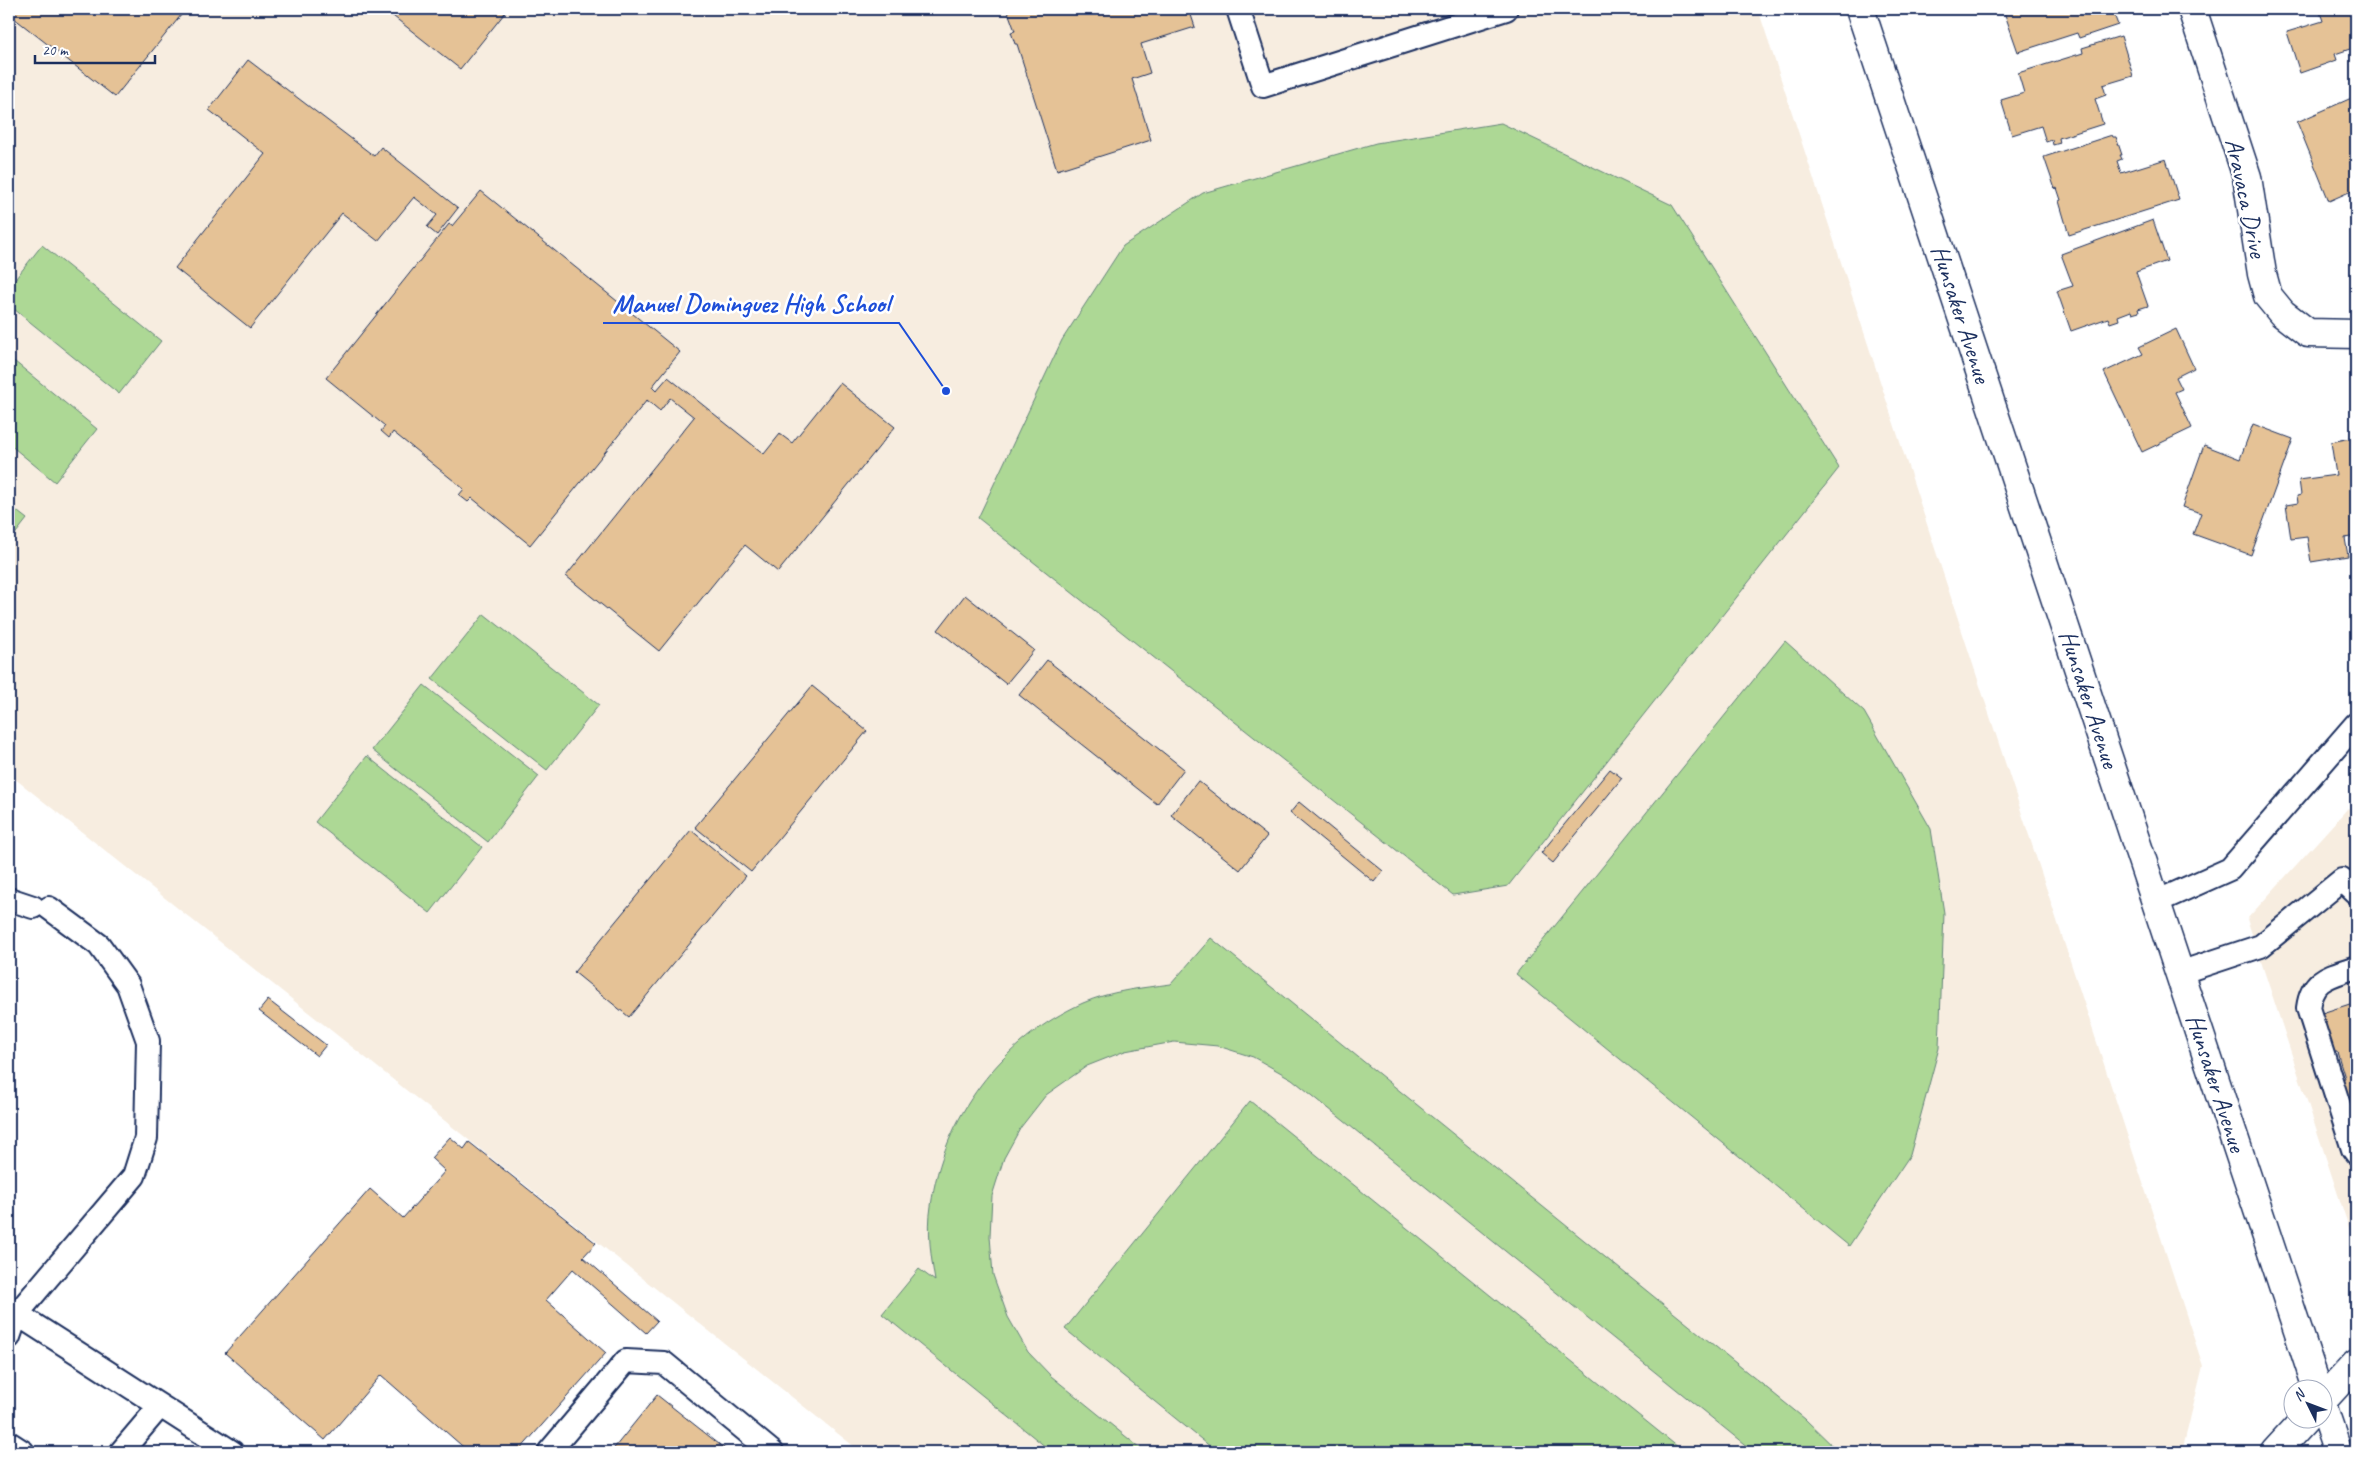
<svg xmlns="http://www.w3.org/2000/svg" width="2365" height="1461" viewBox="0 0 2365 1461" font-family="Caveat,sans-serif">
<style>
.built{fill:#f7ede0}
.green{fill:#add895;stroke:#64847a}
.building{fill:#e5c296;stroke:#1b2f5e}
.lines{fill:none;stroke-linecap:round;stroke-linejoin:round}
.lane-casing{stroke:#1b2f5e;stroke-width:26}
.street-casing{stroke:#1b2f5e;stroke-width:31}
.secondary-casing{stroke:#1b2f5e;stroke-width:31}
.lane{stroke:#fff;stroke-width:22}
.street{stroke:#fff;stroke-width:28}
.secondary{stroke:#fff;stroke-width:28}
.labels{text-anchor:middle;dominant-baseline:central;stroke-width:5;stroke-linejoin:round;paint-order:stroke}
.street-label{font-size:25px;fill:#1b2f5e;stroke:#fff}
.leader{fill:none;stroke:#1d4ed8;stroke-width:2}
.callout-dot{fill:#1d4ed8;stroke:#fff;stroke-width:2}
.callout-label{font-size:26px;text-anchor:middle;font-weight:bold;fill:#1d4ed8;stroke:#fff;stroke-width:5;stroke-linejoin:round;paint-order:stroke}
</style>
<rect width="100%" height="100%" fill="#fff"/>
<filter id="ink" filterUnits="userSpaceOnUse"><feTurbulence type="fractalNoise" baseFrequency=".02" numOctaves="2"/><feDisplacementMap in="SourceGraphic" scale="10" xChannelSelector="R" yChannelSelector="G"/><feConvolveMatrix kernelMatrix="1 2 1 2 8 2 1 2 1" color-interpolation-filters="sRGB"/></filter>
<g filter="url(#ink)">
<path class="built" d="M9,9H1758L2203,1366L2182,1452H861L9,774Z
M2348,808L2356,815V1249L2247,919Z"/>
<path class="green" d="M1501,123L1672,205L1839,468L1508,886L1453,895L978,518L1062,340L1123,246L1203,193L1376,143Z
M42,245L161,341L119,394L9,305V287Z
M9,357L97,429L55,482L9,444Z
M9,505L27,519L9,542Z
M484,614L599,705L547,770L432,679Z
M1785,641L1864,712L1931,829L1944,913L1939,1048L1910,1155L1849,1246L1516,974Z
M424,685L539,776L488,842L372,750Z
M367,756L482,847L430,913L315,822Z
M1211,938L1805,1419L1839,1452H1754L1292,1079L1253,1057L1218,1046L1174,1042L1125,1051L1087,1066L1046,1095L1021,1127L1004,1158L992,1196L990,1236L993,1275L1008,1317L1028,1352L1051,1376L1145,1452H1052L882,1314L919,1269L935,1281C931,1257 927,1231 931,1206C943,1117 1001,1040 1083,1003C1110,991 1141,988 1171,984Z
M1250,1101L1684,1452H1217L1065,1329Z"/>
<path class="building" d="M9,9H186L115,97L14,18Z
M384,9H508L460,69Z
M1007,9H1189L1195,27L1141,44L1150,73L1132,79L1151,140L1057,170L1017,44H1015L1011,32L1015,31Z
M2003,9H2112L2118,25L2079,38L2077,33L2018,52Z
M2319,9H2356V47L2335,54L2337,60L2300,73L2287,32L2323,21Z
M2121,36L2133,76L2103,85L2106,95L2095,99L2103,124L2059,138L2060,143L2053,145L2052,140L2046,142L2041,126L2012,135L2001,100L2024,93L2018,73L2083,53L2082,48Z
M248,60L374,156L381,147L458,208L437,235L427,227L437,215L414,197L378,241L342,213L250,328L175,268L265,154L209,110Z
M2356,96V189L2329,201L2297,122Z
M2112,135L2113,137H2116L2122,155H2120L2122,159L2117,161L2121,173L2166,159L2179,200L2069,235L2059,201L2061,200L2057,188L2055,189L2044,157Z
M481,191L680,352L652,387L656,391L668,377L764,454L780,434L792,443L840,383L895,427L778,572L745,545L659,651L566,576L694,417L670,398L660,411L647,400L530,545L472,498L468,502L459,495L464,489L393,432L389,438L381,431L385,426L326,378L449,224L452,226Z
M2153,220L2167,261L2136,272L2148,306L2138,309L2139,312L2132,314L2131,311L2118,316L2119,320L2110,323L2108,318L2071,331L2057,291L2073,286L2061,254Z
M2176,329L2194,368L2176,377L2182,389L2175,392L2192,428L2142,452L2104,372L2143,354L2139,347Z
M2253,424L2293,439L2251,555L2193,534L2201,513L2182,507L2204,445L2240,459Z
M2356,437V536L2345,538L2348,556L2311,562L2307,537L2291,539L2286,505L2298,503L2297,496L2301,495L2299,480L2336,475L2331,442Z
M965,595L1034,650L1006,684L938,630Z
M1047,660L1184,769L1157,804L1019,695Z
M812,686L867,731L751,872L695,827Z
M1610,769L1622,778L1553,863L1541,853Z
M1198,781L1267,836L1240,870L1171,815Z
M1299,802L1383,871L1374,882L1290,813Z
M691,830L746,876L629,1017L574,972Z
M268,1000L326,1045L317,1056L259,1011Z
M2356,1002V1121L2351,1105L2337,1081L2345,1078L2337,1052H2334L2329,1035L2321,1038L2322,1013Z
M450,1137L464,1149L469,1142L596,1243L583,1257L657,1321L646,1333L573,1269L546,1300L606,1353L518,1452H469L381,1375L325,1440L225,1353L370,1189L403,1218L445,1171L431,1158Z
M657,1395L729,1452H611Z"/>
<g class="lines">
<defs>
<path id="lane" d="M1238,9L1263,86L1506,9
M9,899L33,907
M2156,902L2230,869L2356,724
M2356,967C2331,976 2312,977 2308,1008L2353,1149L2356,1153
M2179,973L2261,946L2342,880L2356,893
M9,1315L17,1314L232,1452
M9,1337L17,1314L134,1176L146,1138L148,1041L128,985L99,945L49,908
M9,1443L23,1452
M121,1452L160,1406
M549,1452L626,1361L664,1363L772,1452"/>
<path id="street" d="M1860,9L2317,1388
M2192,9L2247,177L2262,274L2268,296L2282,313L2308,333L2356,334
M2322,1405L2338,1452"/>
<path id="secondary" d="M2322,1401L2356,1364
M2275,1452L2306,1418"/>
</defs>
<use href="#lane" class="lane-casing"/>
<use href="#street" class="street-casing"/>
<use href="#secondary" class="secondary-casing"/>
<use href="#lane" class="lane"/>
<use href="#street" class="street"/>
<use href="#secondary" class="secondary"/>
</g>
</g>
<g class="labels">
<g class="street-label">
<text transform="translate(2246 198) rotate(78)">Aravaca Drive</text>
<text transform="translate(1961 314) rotate(72)">Hunsaker Avenue</text>
<text transform="translate(2089 699) rotate(72)">Hunsaker Avenue</text>
<text transform="translate(2216 1083) rotate(72)">Hunsaker Avenue</text>
</g>
</g>
<path class="leader" d="M946 391L899 323H603"/>
<circle class="callout-dot" cx="946" cy="391" r="5"/>
<g class="callout-label">
<text x="751" y="312">Manuel Dominguez High School</text>
</g>
<rect width="2365" height="1461" fill="none" stroke="#fff" stroke-width="30"/>
<rect x="15" y="15" width="2335" height="1431" fill="none" stroke="#1b2f5e" stroke-width="2" filter="url(#ink)"/>
<g transform="translate(2308 1404) rotate(312)"><circle r="24" fill="#ffffff" stroke="#a4acbf"/>
<path d="M0-4L9 19L0 12L-9 19Z" fill="#1b2f5e"/>
<text y="-8" font-size="14" font-weight="bold" text-anchor="middle" fill="#1b2f5e">N</text>
</g>
<path d="M35 55v8h120v-8" fill="none" stroke="#1b2f5e" stroke-width="2.5"/>
<text x="42" y="55" font-size="15" fill="#1b2f5e" stroke="#ffffff" stroke-width="4" paint-order="stroke">20 m</text>
</svg>
